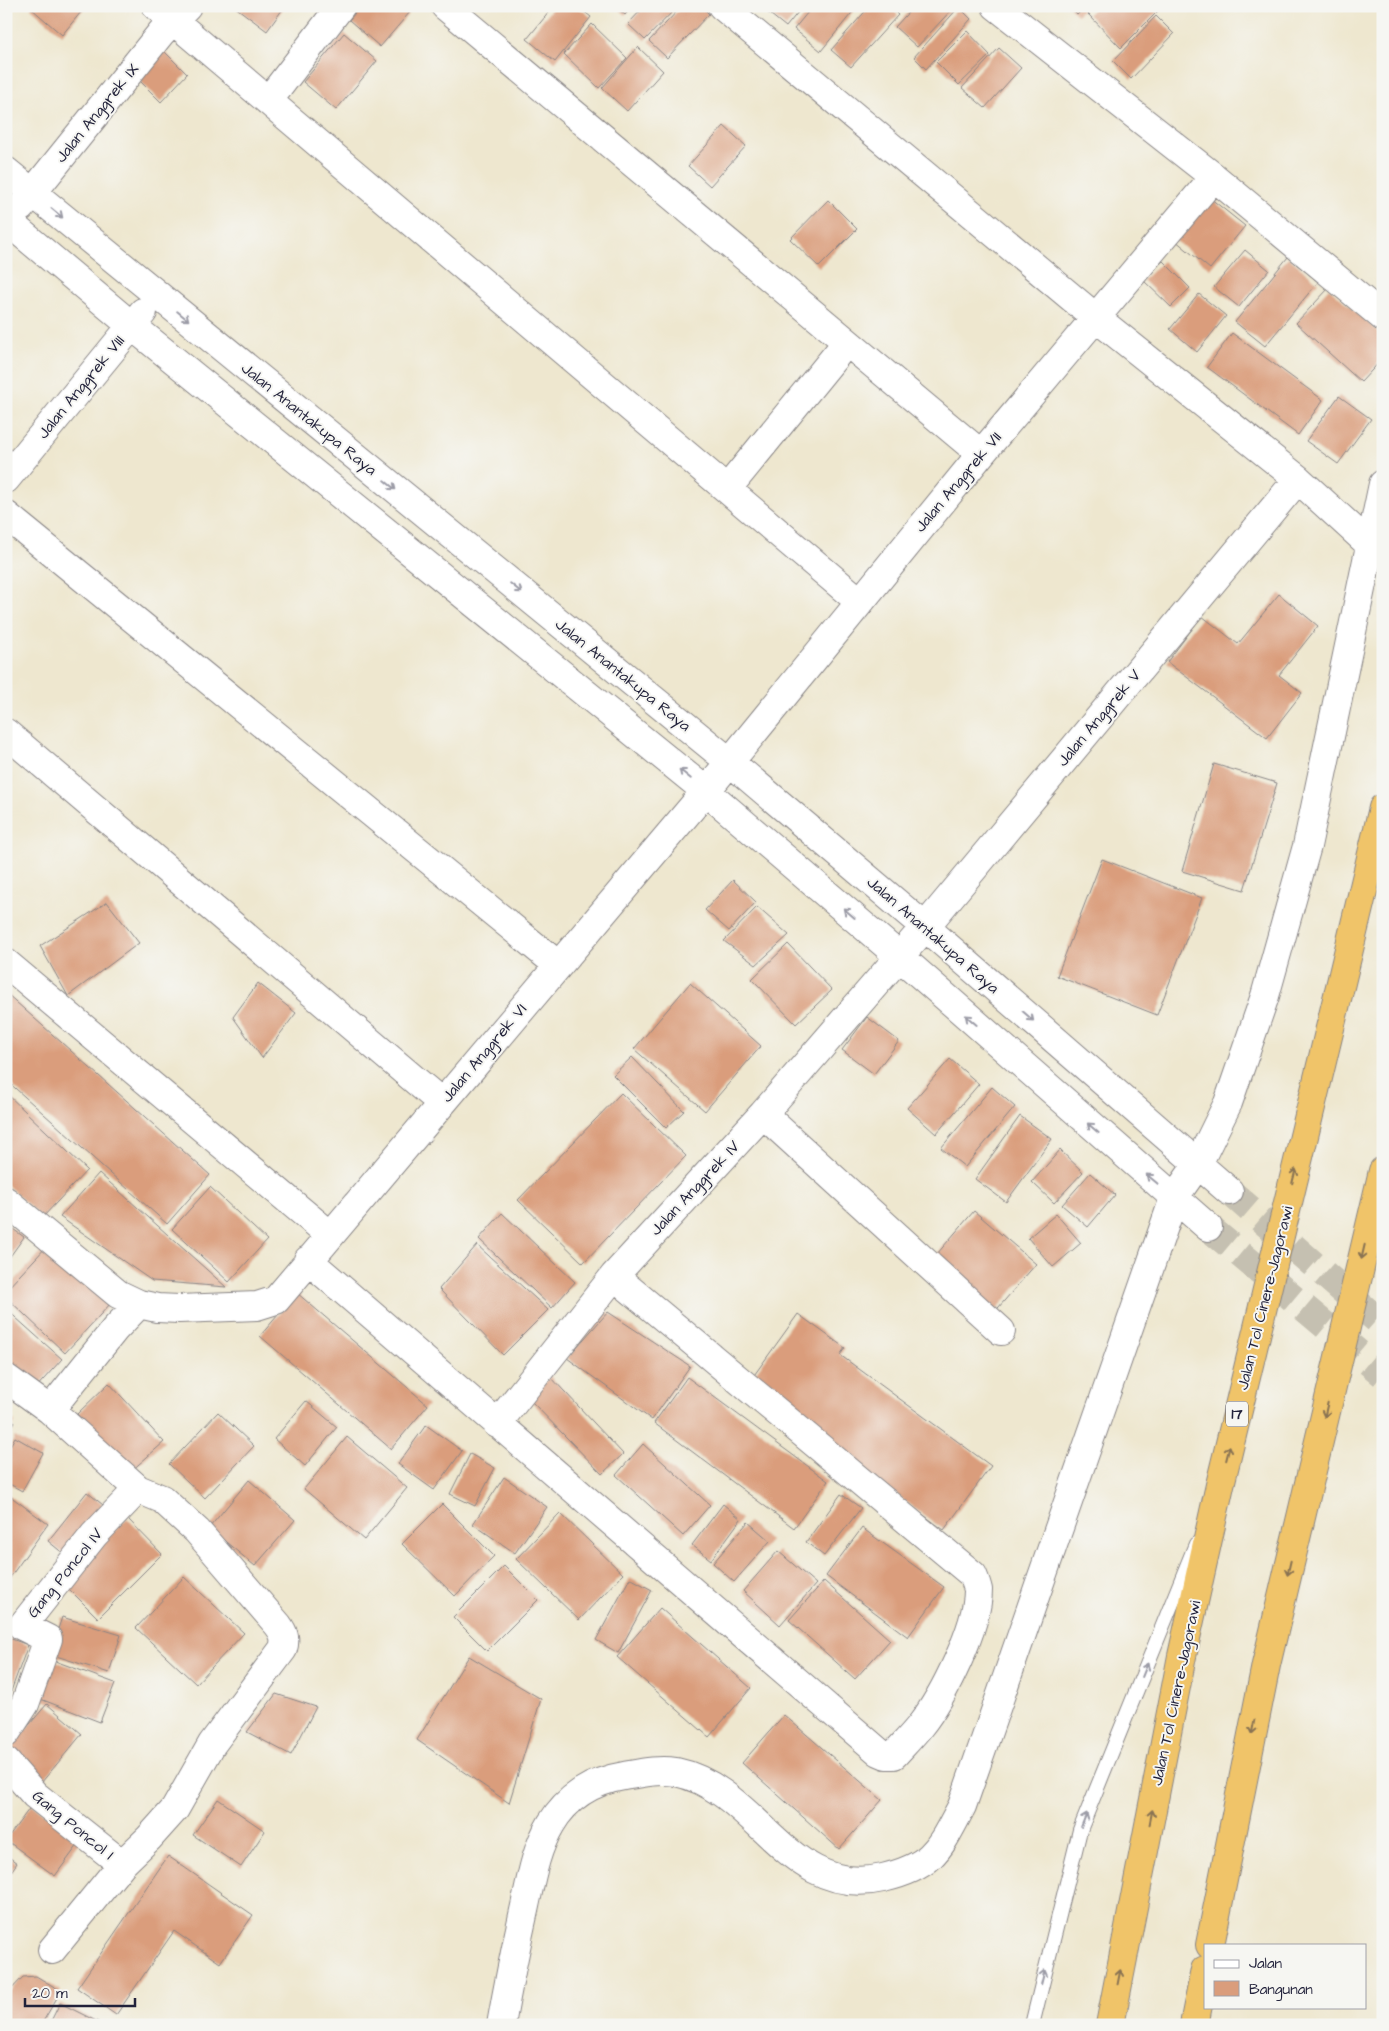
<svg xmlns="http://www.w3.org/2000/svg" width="1389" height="2031" viewBox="0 0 1389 2031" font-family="'Architects Daughter',sans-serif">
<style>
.building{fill:#da9d7c}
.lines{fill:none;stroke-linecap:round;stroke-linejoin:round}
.street-tunnel{stroke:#c5c0b1;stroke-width:28;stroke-dasharray:28 14;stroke-linecap:butt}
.lane-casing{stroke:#888485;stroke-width:16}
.street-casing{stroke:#888485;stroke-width:30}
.highway-casing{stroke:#888485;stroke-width:30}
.lane{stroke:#fff;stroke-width:14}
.street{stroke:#fff;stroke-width:28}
.highway{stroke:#f0c469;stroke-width:28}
.oneway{stroke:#9c9ca7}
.oneway2{stroke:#897352}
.labels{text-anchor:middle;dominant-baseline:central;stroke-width:4;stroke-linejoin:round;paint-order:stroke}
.shield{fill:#f6f6f2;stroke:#626272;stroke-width:1}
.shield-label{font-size:15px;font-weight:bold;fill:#22223b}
.street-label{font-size:16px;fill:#22223b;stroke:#f6f6f2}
</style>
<rect width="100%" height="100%" fill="#f6f6f2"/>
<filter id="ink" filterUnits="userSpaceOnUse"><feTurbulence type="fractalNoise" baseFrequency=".02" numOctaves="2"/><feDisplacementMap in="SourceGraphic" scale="10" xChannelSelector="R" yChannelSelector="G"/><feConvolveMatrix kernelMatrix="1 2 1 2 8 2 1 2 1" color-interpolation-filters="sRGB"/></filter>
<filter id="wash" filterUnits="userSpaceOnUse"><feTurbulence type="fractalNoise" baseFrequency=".0096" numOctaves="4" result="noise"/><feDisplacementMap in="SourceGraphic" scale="20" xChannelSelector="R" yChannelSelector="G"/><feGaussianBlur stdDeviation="1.12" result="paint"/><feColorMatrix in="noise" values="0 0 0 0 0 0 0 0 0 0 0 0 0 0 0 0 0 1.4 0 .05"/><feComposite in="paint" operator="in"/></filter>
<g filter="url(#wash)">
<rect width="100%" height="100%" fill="#eee7cf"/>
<g id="blocks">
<path class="building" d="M32,6H86L62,35L31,8Z
M234,6H285L267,31Z
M361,6H403L410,12L380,47L349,20Z
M554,6H577L591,17L555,62L527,39Z
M615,6H632L625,15Z
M645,6H678L645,40L628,24Z
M682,6H701L709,14L667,58L649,41Z
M760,6H803L786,27Z
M813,6H852L855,9L821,51L794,29Z
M870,6H889L898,15L851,67L831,50Z
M914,6H955L917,47L895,27Z
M1069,6H1086L1077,15Z
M1096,6H1153L1158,11L1121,48L1088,14Z
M959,7L971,19L926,69L914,57Z
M1156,16L1174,34L1131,79L1113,61Z
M592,24L627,58L599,88L564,54Z
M967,31L990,55L959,85L936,62Z
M344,33L377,61L336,110L303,82Z
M638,47L663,71L627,111L602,88Z
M999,48L1021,68L985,108L962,88Z
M164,51L187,74L161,102L138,79Z
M724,126L746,146L710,186L688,166Z
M1210,198L1245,226L1210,269L1175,240Z
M828,200L857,229L819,267L790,239Z
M1245,250L1269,270L1239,307L1214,287Z
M1288,257L1318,282L1265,346L1235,322Z
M1163,261L1190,288L1171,307L1143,280Z
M1329,288L1383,336V358L1361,382L1296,323Z
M1199,294L1226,316L1197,352L1170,329Z
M1232,333L1323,400L1298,435L1207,367Z
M1339,396L1371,419L1338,464L1306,441Z
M1279,594L1318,626L1279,675L1302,693L1267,738L1167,662L1202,616L1238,644Z
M1214,764L1277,783L1244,890L1182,871Z
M1102,859L1202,898L1157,1015L1057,976Z
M733,880L756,902L729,931L705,910Z
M107,902L139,943L68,996L40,946Z
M757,907L789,935L756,965L724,941Z
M788,944L832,990L796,1024L752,979Z
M258,983L296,1013L262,1058L233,1017Z
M690,983L761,1046L705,1111L634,1049Z
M6,993L210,1175L167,1224L6,1080Z
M867,1017L899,1041L874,1074L842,1050Z
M632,1057L684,1111L666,1128L613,1075Z
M950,1059L979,1084L936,1134L907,1108Z
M992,1087L1015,1107L965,1167L941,1148Z
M6,1093L87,1170L42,1218L6,1184Z
M621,1093L686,1156L583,1263L518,1200Z
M1020,1116L1052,1139L1006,1202L975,1179Z
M1060,1150L1083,1172L1054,1203L1032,1182Z
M99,1173L226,1287L152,1281L60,1217Z
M1090,1173L1115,1195L1088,1227L1062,1205Z
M210,1187L267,1240L229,1282L172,1229Z
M974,1211L1036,1264L992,1315L930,1262Z
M502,1213L575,1282L552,1308L479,1239Z
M1056,1214L1081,1243L1053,1267L1028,1238Z
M6,1224L24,1237L6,1262Z
M48,1245L111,1303L65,1353L6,1297V1290Z
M477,1245L548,1310L503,1355L439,1289Z
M297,1293L428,1405L391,1449L260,1336Z
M6,1309L62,1359L34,1390L6,1365Z
M608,1312L690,1366L652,1420L567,1358Z
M798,1314L845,1348L840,1355L991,1466L944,1530L747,1385Z
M550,1376L623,1454L602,1474L530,1400Z
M687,1377L828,1481L794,1528L654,1423Z
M109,1383L164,1442L130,1472L77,1414Z
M306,1401L337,1427L305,1466L274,1439Z
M218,1412L254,1446L205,1498L169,1464Z
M6,1415L15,1422L6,1434Z
M426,1425L462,1451L434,1490L398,1464Z
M15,1437L43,1453L22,1491L6,1482V1453Z
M347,1437L407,1488L364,1540L304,1489Z
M643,1444L710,1505L683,1536L616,1475Z
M470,1454L495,1468L475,1506L450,1494Z
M504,1477L547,1507L515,1553L473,1524Z
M249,1480L295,1520L255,1566L209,1528Z
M87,1492L108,1509L70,1559L48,1541Z
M6,1493L48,1524L6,1583Z
M841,1494L861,1508L824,1556L806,1542Z
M442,1504L494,1556L455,1596L402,1544Z
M723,1504L741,1519L711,1560L692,1545Z
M560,1513L623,1574L579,1620L516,1559Z
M127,1518L162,1554L98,1618L63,1583Z
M748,1522L770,1541L734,1582L713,1563Z
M862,1528L944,1587L908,1637L826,1576Z
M778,1551L816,1584L780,1625L743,1591Z
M504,1566L538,1600L487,1651L453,1617Z
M184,1577L244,1633L196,1684L136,1628Z
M630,1578L652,1590L618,1653L596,1640Z
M824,1581L890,1640L855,1679L789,1620Z
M660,1608L751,1688L709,1737L617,1657Z
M62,1617L121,1635L109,1673L50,1654Z
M6,1637L28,1645L10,1694L6,1693Z
M469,1656L541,1699L509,1803L417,1740Z
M44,1657L115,1683L100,1722L30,1695Z
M276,1694L316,1707L291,1755L247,1732Z
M47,1704L82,1734L41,1783L6,1752Z
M784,1715L882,1800L839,1849L742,1763Z
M218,1799L265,1831L241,1867L193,1835Z
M32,1805L81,1841L55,1876L6,1840Z
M6,1855L17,1863L6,1879Z
M168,1856L253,1915L220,1963L174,1931L116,2015L77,1988Z
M36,1976L61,1991L41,2025H6V1995L23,1977Z
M60,2003L104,2025H49Z"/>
</g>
</g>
<g filter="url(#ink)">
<use href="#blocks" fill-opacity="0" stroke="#888485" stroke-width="1"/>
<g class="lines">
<path class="street-tunnel" d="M1229,1191L1383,1325
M1208,1227L1383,1374"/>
<defs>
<path id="lane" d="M1032,2025L1080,1830L1196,1544"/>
<path id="street" d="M156,6L859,601
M445,6L981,454
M722,6L1095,317L1298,479L1369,544
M996,6L1214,177L1383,317
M268,101L341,6
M6,171L730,762L925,927L1229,1191
M21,207L161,33L187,6
M6,220L132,326L706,791L899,956L1208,1227
M6,479L143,312
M727,489L847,342
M6,515L558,965
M6,733L442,1103
M6,963L330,1235
M763,1114L1001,1331
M6,1201L118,1294L139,1304L157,1308L179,1309L257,1306L276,1300L706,791L981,454L1214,177
M308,1260L879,1752L886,1755H894C903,1745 912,1736 920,1726C943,1697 978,1627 978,1590C977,1585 975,1580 973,1575L614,1276
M6,1378L50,1410L138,1489L162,1499L197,1531L278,1625C284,1633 286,1639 283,1649L212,1744L175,1809L149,1838L122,1864L52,1950
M50,1410L115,1329L139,1304
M497,1424L614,1276L763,1114L925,927L1298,479
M6,1733L25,1704L48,1639L22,1626L94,1535L138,1489
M6,1762L35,1795L122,1864
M501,2025C508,1985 516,1946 525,1906C531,1878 536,1849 551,1824C567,1797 593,1781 624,1776C641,1773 659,1769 676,1772C758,1789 789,1900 883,1878C934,1866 939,1849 962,1806L1174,1198L1198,1164L1228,1103L1265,996L1307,846L1383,484"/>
<path id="highway" d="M1210,1945L1266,1665L1383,1171
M1110,2025L1182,1656L1220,1485L1383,808
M1194,2025L1205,1970"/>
</defs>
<use href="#lane" class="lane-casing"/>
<use href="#street" class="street-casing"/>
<use href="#highway" class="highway-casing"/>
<use href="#lane" class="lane"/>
<use href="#street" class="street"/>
<use href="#highway" class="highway"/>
</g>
<defs><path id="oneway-shaft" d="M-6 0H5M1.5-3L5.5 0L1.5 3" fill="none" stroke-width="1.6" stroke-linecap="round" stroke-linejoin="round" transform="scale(1.25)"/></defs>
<g class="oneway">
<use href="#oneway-shaft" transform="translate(57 213) rotate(40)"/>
<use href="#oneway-shaft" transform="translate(183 316) rotate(39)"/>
<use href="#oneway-shaft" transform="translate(390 485) rotate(39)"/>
<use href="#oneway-shaft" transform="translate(516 588) rotate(39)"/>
<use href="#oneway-shaft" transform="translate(685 774) rotate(-141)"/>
<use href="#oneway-shaft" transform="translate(849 913) rotate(-139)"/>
<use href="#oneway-shaft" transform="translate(1028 1016) rotate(41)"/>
<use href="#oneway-shaft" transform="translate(971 1020) rotate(-139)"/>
<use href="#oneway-shaft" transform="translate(1093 1128) rotate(-139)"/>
<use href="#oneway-shaft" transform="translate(1152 1179) rotate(-140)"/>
<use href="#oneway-shaft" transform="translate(1145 1670) rotate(-68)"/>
<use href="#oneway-shaft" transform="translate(1084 1820) rotate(-68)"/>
<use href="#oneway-shaft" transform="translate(1043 1977) rotate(-76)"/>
</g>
<g class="oneway2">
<use href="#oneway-shaft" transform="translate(1294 1176) rotate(-76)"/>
<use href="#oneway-shaft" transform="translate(1363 1252) rotate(103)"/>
<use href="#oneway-shaft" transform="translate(1326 1410) rotate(103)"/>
<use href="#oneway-shaft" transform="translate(1228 1453) rotate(-76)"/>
<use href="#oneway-shaft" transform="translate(1289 1568) rotate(103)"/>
<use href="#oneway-shaft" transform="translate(1253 1727) rotate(101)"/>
<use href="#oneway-shaft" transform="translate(1151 1817) rotate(-79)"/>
<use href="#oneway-shaft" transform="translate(1119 1977) rotate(-79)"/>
</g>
</g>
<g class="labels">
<rect class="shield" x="1226" y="1401.5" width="22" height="25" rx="4"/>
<g class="shield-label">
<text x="1237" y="1414">17</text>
</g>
<g class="street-label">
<text transform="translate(97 113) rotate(-51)">Jalan Anggrek IX</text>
<text transform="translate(81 387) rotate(-51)">Jalan Anggrek VIII</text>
<text transform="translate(309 419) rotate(39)">Jalan Anantakupa Raya</text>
<text transform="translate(958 482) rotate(-50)">Jalan Anggrek VII</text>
<text transform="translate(623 675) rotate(39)">Jalan Anantakupa Raya</text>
<text transform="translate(1099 718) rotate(-50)">Jalan Anggrek V</text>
<text transform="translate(933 935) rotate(41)">Jalan Anantakupa Raya</text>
<text transform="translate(484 1053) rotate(-50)">Jalan Anggrek VI</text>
<text transform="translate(695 1188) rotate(-47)">Jalan Anggrek IV</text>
<text transform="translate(1265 1298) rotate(-76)">Jalan Tol Cinere–Jagorawi</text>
<text transform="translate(65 1573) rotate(-51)">Gang Poncol IV</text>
<text transform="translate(1176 1693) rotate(-78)">Jalan Tol Cinere–Jagorawi</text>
<text transform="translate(73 1825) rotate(39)">Gang Poncol I</text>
</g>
</g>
<rect width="1389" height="2031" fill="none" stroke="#f6f6f2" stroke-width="25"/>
<rect x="1204" y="1944" width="162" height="65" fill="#f6f6f2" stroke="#a1a1a9"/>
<rect x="1214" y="1960" width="25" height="8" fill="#ffffff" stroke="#a1a1a9"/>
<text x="1249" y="1968" font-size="15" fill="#22223b">Jalan</text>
<rect x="1214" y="1981" width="25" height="15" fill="#da9d7c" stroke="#a1a1a9"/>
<text x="1249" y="1994" font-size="15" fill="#22223b">Bangunan</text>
<path d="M25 1998v8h110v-8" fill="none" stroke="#22223b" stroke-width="2.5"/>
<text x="32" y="1998" font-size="15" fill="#22223b" stroke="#f6f6f2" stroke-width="4" paint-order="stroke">20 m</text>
</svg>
